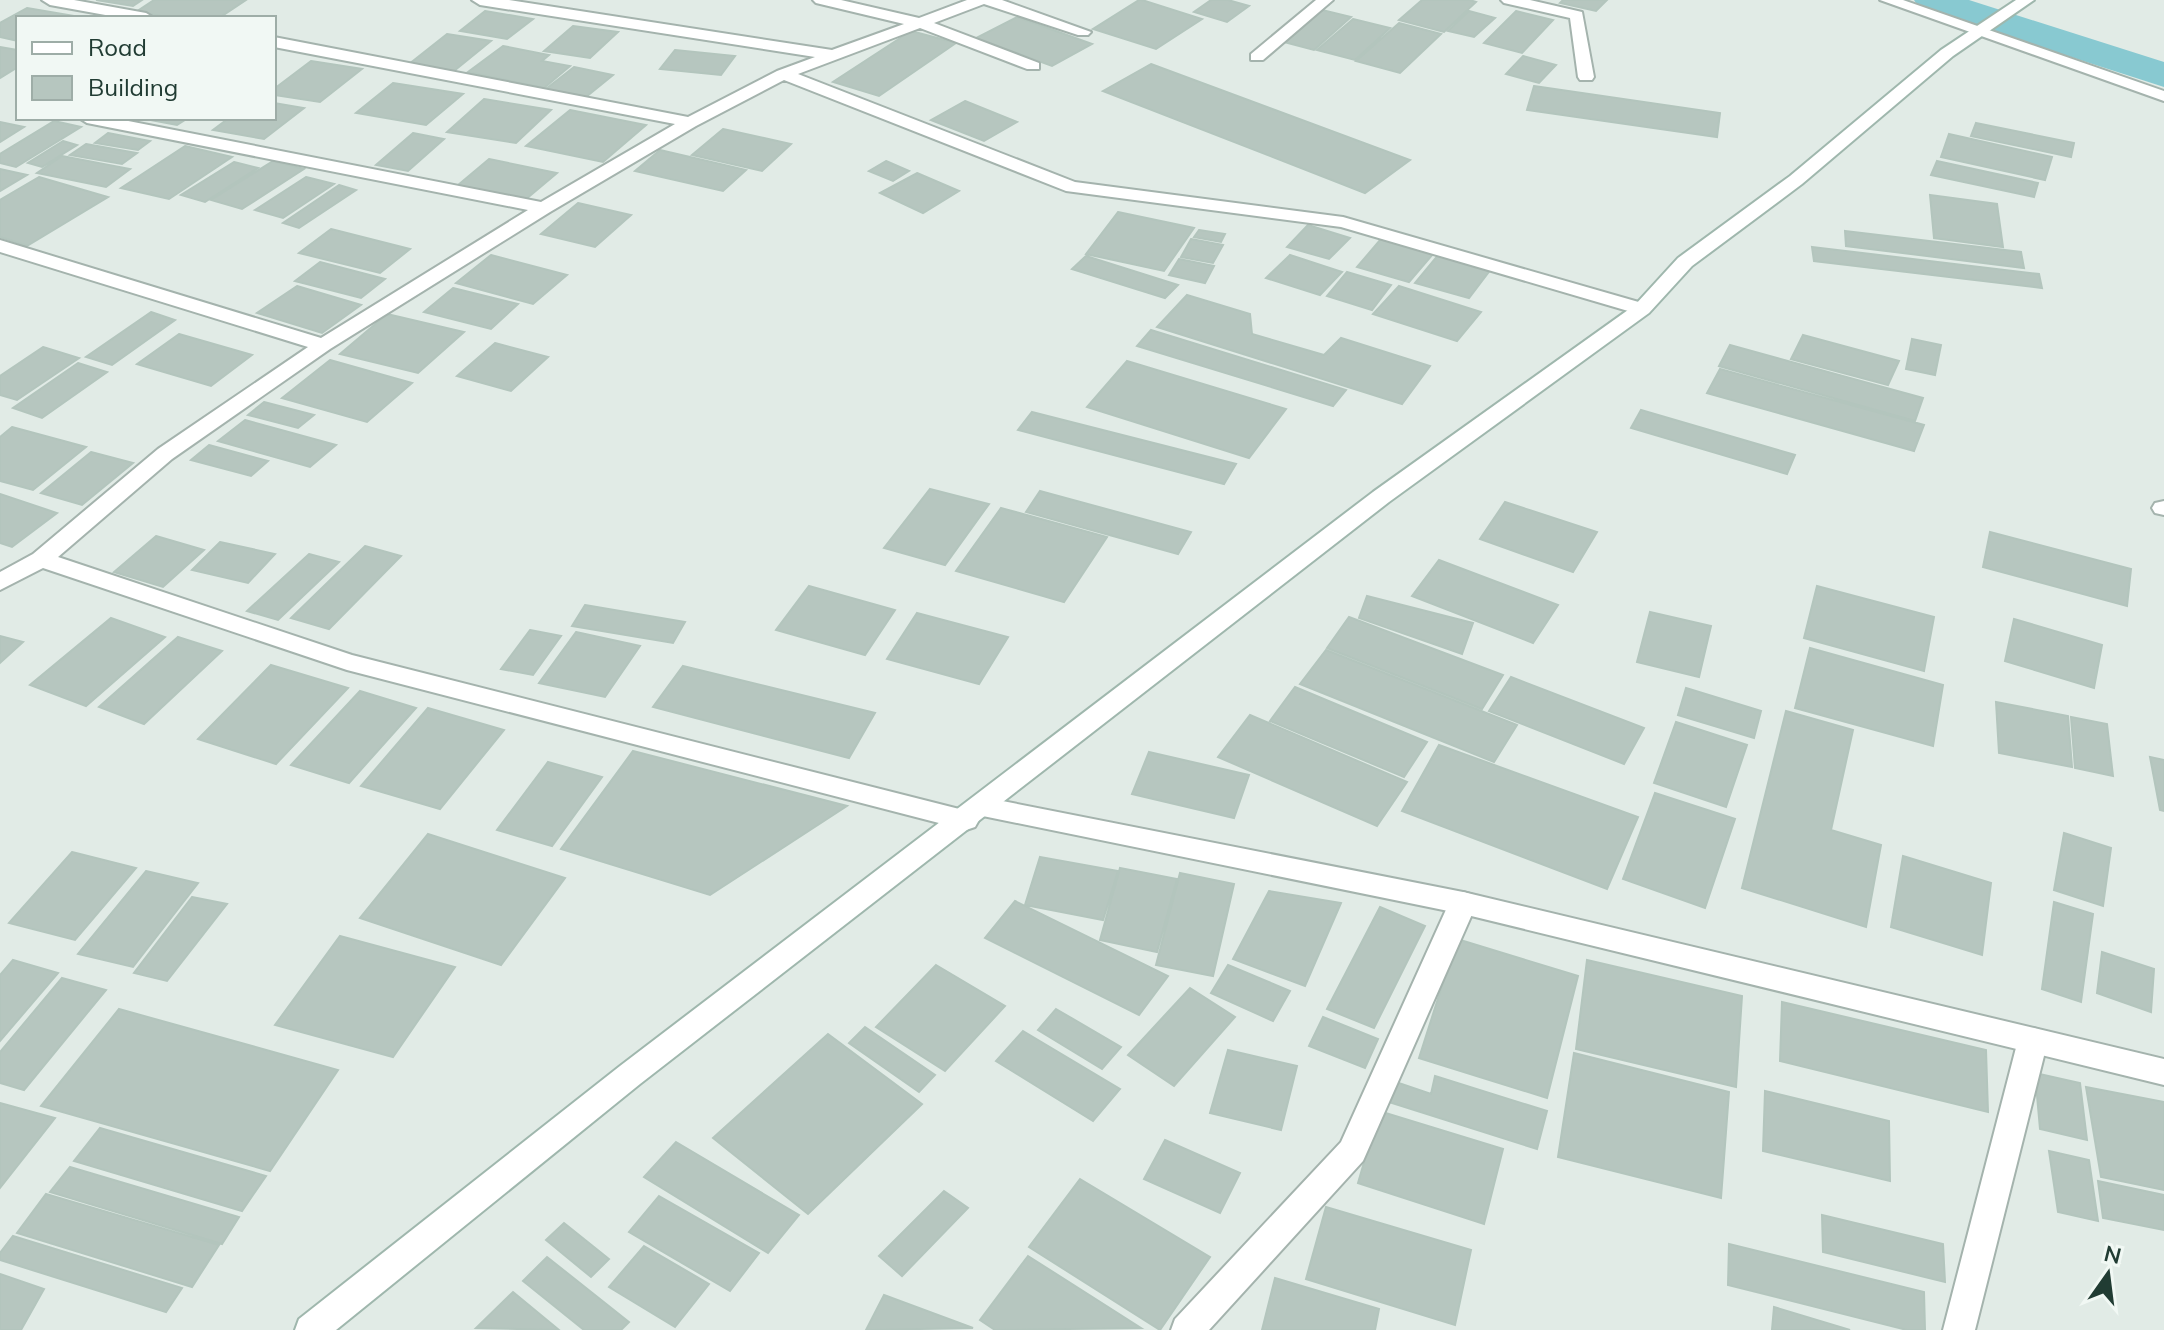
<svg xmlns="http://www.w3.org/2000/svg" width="2164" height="1330" viewBox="0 0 2164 1330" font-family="Mulish,sans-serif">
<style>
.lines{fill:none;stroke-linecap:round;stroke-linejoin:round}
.canal{fill:#88c9d1;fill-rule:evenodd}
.building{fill:#b6c6bf;stroke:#b3c5bd;stroke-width:2}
.minor-casing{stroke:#a4b3ad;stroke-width:4}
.tertiary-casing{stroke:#a4b3ad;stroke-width:4}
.secondary-casing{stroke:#9fb7ad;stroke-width:4}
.minor{fill:#fff;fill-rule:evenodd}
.tertiary{fill:#fff;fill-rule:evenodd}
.secondary{fill:#fff;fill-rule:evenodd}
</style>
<rect width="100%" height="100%" fill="#e1ebe6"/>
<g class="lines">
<path class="canal" d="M1914,0H1969L2164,62V87L1919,8Z"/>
</g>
<path class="building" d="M96,0H142L133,6Z
M154,0H246L219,18H175L136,12Z
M1139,0H1142L1202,19L1156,49L1093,29Z
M1211,0H1228L1249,6L1227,22L1194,12Z
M1422,0H1470L1476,2L1444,32L1399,20Z
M1563,0H1607L1596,11L1560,3Z
M27,8L74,16L18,18V41L0,37V23Z
M1322,10L1351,17L1314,50L1284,42Z
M485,11L533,19L507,39L460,31Z
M1469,11L1495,18L1474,37L1448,31Z
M1516,11L1553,20L1522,53L1484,43Z
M1017,17L1092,44L1052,66L976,38Z
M1353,19L1390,28L1355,60L1317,50Z
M1399,23L1441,34L1400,73L1356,61Z
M573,26L618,32L590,58L544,51Z
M911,31L956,43L879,96L833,82Z
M447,34L491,41L454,71L409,64Z
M503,46L549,55L542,61L570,66L544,88L468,72Z
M0,47L18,50V67L0,78Z
M675,50L735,56L721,75L660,69Z
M1523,56L1556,65L1539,83L1506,74Z
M311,61L362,69L320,102L274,95V89Z
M1151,64L1410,160L1365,193L1103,91Z
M574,67L613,75L586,97L546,89Z
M393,83L463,94L426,125L356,113Z
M1534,86L1720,113L1717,137L1527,110Z
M484,99L551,110L516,143L447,132Z
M965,101L1017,122L984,141L931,120Z
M274,103L304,108L264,139L213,130L229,118H274Z
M570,110L646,125L603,162L526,146Z
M140,118H188L177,125Z
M54,121L81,127L16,167L0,163V154Z
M0,122L24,127L0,142Z
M1976,123L2074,143L2071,157L1971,136Z
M723,129L791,144L762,171L692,155Z
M108,133L150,141L138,150L95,143Z
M413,133L444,139L408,171L376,165Z
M1949,134L2052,157L2045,180L1941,157Z
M63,141L77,145L42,167L28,163Z
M86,144L137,153L122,164L70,155Z
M185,146L232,157L169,199L121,188Z
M660,150L746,170L723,191L635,171Z
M62,156L130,169L106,187L37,173Z
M489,159L557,173L525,200L457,186Z
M273,161L304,169L242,209L211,200Z
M886,161L909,171L893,181L869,171Z
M1937,161L2038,183L2034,197L1931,175Z
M234,162L258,168L205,202L181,195Z
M0,169L27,175L0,191Z
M917,173L959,191L923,213L880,193Z
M39,177L108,197L27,246L0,237V200Z
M306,177L334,184L283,218L255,210Z
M339,185L356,190L299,228L283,223Z
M1930,195L1997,204L2003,247L1934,238Z
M578,203L631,215L595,247L541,234Z
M1118,212L1194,228L1164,271L1086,254Z
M1308,225L1350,238L1329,259L1287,247Z
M331,229L410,249L380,273L299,253Z
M1199,230L1225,234L1221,242L1194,237Z
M1845,231L2021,252L2024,268L1846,246Z
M1191,239L1223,245L1213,263L1181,257Z
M1381,239L1433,254L1409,282L1357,267Z
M1812,247L2039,274L2042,288L1814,261Z
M1439,254L1491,269L1469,298L1415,283Z
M491,255L567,275L533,304L456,283Z
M1290,255L1342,272L1320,295L1266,278Z
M1086,256L1178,285L1165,298L1072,269Z
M1179,259L1214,266L1205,283L1169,275Z
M320,262L385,279L361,298L295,281Z
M1347,272L1391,285L1372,310L1327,296Z
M297,286L361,305L322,333L257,313Z
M1399,286L1481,312L1457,341L1373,314Z
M453,288L518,304L491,329L424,312Z
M1187,295L1250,314L1252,334L1324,355L1341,338L1430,366L1402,404L1157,327Z
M151,312L175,320L112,365L86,357Z
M387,314L464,332L418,373L340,354Z
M1151,330L1346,390L1333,406L1137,346Z
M179,334L252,355L211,386L137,364Z
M1803,335L1899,361L1888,385L1791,359Z
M1912,339L1941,345L1935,375L1906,369Z
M495,343L548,357L511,391L457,376Z
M1730,345L1923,398L1915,421L1719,366Z
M43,347L79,358L17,400L0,395V376Z
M330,360L412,383L367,422L282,398Z
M1127,361L1286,409L1249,458L1087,407Z
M78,363L107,372L42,418L13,408Z
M1720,369L1924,425L1914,451L1707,393Z
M264,402L314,415L298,428L248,415Z
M1641,410L1795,455L1787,474L1631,428Z
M1032,412L1236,464L1224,484L1018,430Z
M245,420L336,445L310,467L218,441Z
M12,427L86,447L33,490L0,481V437Z
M209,445L268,461L251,476L191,460Z
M91,452L133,463L82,505L41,493Z
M930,489L989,504L945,565L884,548Z
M1040,491L1191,532L1178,554L1026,512Z
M0,494L57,513L12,547L0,543Z
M1505,502L1597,532L1573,572L1480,539Z
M1001,508L1107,537L1064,602L956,571Z
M1990,532L2131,569L2127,606L1983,567Z
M156,536L204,550L163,587L114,572Z
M220,542L275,554L248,583L192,570Z
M365,546L401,556L329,629L291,618Z
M309,554L339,562L278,620L247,611Z
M1439,560L1558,605L1533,643L1412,596Z
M809,586L895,610L865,655L776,630Z
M1817,586L1934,617L1924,671L1804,638Z
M1367,596L1473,623L1462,654L1359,618Z
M585,605L685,622L673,643L572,626Z
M1650,612L1711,626L1699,677L1637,662Z
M917,613L1008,637L979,684L887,659Z
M1349,617L1503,675L1482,709L1327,648Z
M111,618L165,637L86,706L30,685Z
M2014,619L2102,645L2094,688L2005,661Z
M530,630L561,636L533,675L501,669Z
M576,632L640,646L605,697L539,683Z
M0,636L23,642L0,663Z
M178,637L222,651L144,724L99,707Z
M1810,648L1943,685L1933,746L1795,708Z
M1326,650L1517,725L1494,762L1300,684Z
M271,665L348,688L276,764L198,739Z
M683,666L875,713L849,758L653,707Z
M1511,677L1644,728L1624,764L1489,711Z
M1295,687L1427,742L1404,777L1270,721Z
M1686,688L1761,711L1754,738L1678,715Z
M360,691L416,708L349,783L291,765Z
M1996,702L2068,716L2072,767L1999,753Z
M428,708L504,730L440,809L361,786Z
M1786,711L1853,730L1831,830L1881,845L1866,927L1742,888Z
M1250,715L1407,782L1377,826L1218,757Z
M2071,717L2107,724L2113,776L2075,768Z
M1676,722L1747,745L1726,807L1654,783Z
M1439,745L1638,817L1607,889L1402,811Z
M633,751L847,806L710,895L561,849Z
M1149,752L1249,775L1234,818L1132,794Z
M2150,757L2164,760V811L2160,810Z
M548,762L602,777L552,846L497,830Z
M1655,793L1735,819L1705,908L1623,879Z
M2064,833L2111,848L2103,906L2054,890Z
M428,834L565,878L501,965L360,918Z
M72,852L136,868L75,940L9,923Z
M1903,856L1991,883L1982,955L1891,927Z
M1040,857L1118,871L1103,920L1025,905Z
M1120,868L1177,879L1157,952L1100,940Z
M146,871L198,883L133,967L78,954Z
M1180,873L1234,884L1213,976L1156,965Z
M1269,891L1341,903L1305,986L1233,959Z
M192,897L227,904L167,981L134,973Z
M1015,901L1168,976L1139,1015L985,938Z
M2054,902L2093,914L2081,1002L2042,989Z
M1380,907L1425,926L1374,1028L1327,1009Z
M340,936L455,967L393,1057L275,1025Z
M1457,939L1578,976L1547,1098L1419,1058Z
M2102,952L2154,969L2151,1012L2097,993Z
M13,960L58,973L0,1041V975Z
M1587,960L1742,996L1736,1087L1576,1049Z
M936,965L1005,1006L945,1071L876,1027Z
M1228,965L1290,991L1273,1021L1211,993Z
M62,978L106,990L24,1090L0,1083V1052Z
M1190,988L1235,1017L1174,1086L1128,1055Z
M1782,1002L1986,1050L1988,1112L1780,1061Z
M119,1009L338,1070L270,1171L41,1106Z
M1056,1009L1121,1047L1102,1069L1038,1030Z
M1323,1017L1378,1039L1365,1068L1309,1046Z
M865,1027L935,1075L919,1092L849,1043Z
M1023,1031L1120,1089L1093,1121L996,1061Z
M828,1034L922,1104L808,1214L713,1138Z
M1228,1050L1297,1066L1281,1130L1210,1113Z
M1574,1053L1729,1092L1721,1198L1558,1157Z
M2035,1073L2080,1083L2087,1140L2040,1129Z
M1435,1076L1547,1111L1537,1149L1386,1101L1393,1081L1431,1094Z
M2086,1087L2164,1102V1190L2101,1177Z
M1765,1091L1889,1121L1890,1181L1763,1151Z
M0,1103L55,1118L0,1188Z
M1379,1111L1503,1149L1484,1224L1358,1183Z
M100,1128L266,1176L242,1211L74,1161Z
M1165,1140L1240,1173L1220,1213L1144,1179Z
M676,1142L799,1215L768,1253L644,1177Z
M2049,1151L2089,1160L2098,1221L2058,1212Z
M70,1167L239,1217L222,1244L50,1192Z
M1080,1179L1210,1257L1160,1330L1029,1247Z
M2098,1181L2164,1195V1230L2103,1218Z
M944,1191L968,1208L902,1276L879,1256Z
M46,1194L219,1245L192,1287L17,1233Z
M659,1196L759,1253L730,1291L629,1232Z
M1326,1207L1471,1250L1455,1325L1306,1279Z
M1822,1215L1943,1244L1945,1282L1823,1252Z
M564,1223L609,1259L591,1277L546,1240Z
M13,1236L182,1288L166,1312L0,1260V1253Z
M1729,1244L1924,1292L1925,1330H1907L1728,1285Z
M644,1246L709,1284L675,1327L609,1287Z
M1028,1256L1141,1328L995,1330L980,1320Z
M547,1257L629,1322L621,1330H584L523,1281Z
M0,1274L44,1289L21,1330H0Z
M1275,1278L1379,1309L1375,1330H1262Z
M513,1292L559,1330L476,1328Z
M884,1295L973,1328L866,1330Z
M1774,1307L1850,1330H1772Z"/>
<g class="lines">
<defs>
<path id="minor" d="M42,0H74L146,13L154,18H122L50,5Z
M472,0H509L832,50L904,24L816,3L813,0H841L919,18L967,0H1002L1091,32L1088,35H1078L984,4L934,23L1039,63V69H1027L920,28L798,74L1075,182L1343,217L1649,305L1652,309L1642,315L1635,313L1341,227L1066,191L784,80L696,126L550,212L330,349L172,459L58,557L352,655L975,813L979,820L975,827L966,830L347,670L43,568L0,590V572L33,554L158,449L308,347L0,252V240L321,338L528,210L87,123L79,118H113L541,202L675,124L274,47V37L688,117L777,71L815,57L480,5Z
M1316,0H1333L1263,60H1251V54Z
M1501,0H1530L1582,12L1594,77L1592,80H1580L1578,77L1570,18L1504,3Z
M1880,0H1903L2164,91V101Z
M2164,501V515L2155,513L2152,508L2155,503Z
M1463,892L1473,895L1477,903L1363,1161L1209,1330H1171L1175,1319L1341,1142L1449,903L1453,895Z
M2033,1028L2043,1031L2048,1040L1975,1330H1943L2018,1040L2023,1031Z"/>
<path id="tertiary" d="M982,797L1463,892L2164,1059V1085L1463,914L973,814L969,807L973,800Z"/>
<path id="secondary" d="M2016,0H2034L1953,56L1802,184L1692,266L1649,313L1389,502L640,1084L336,1330H295L299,1319L620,1066L1373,492L1635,305L1678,258L1790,176L1941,50Z"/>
</defs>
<use href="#minor" class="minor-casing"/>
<use href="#tertiary" class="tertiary-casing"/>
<use href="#secondary" class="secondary-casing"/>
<use href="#minor" class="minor"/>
<use href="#tertiary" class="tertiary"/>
<use href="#secondary" class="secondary"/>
</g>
<rect x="16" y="16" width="260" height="104" fill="#f1f8f4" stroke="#9eada7" stroke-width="2"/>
<rect x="32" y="42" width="40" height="12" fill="#ffffff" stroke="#9eada7" stroke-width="2"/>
<text x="88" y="56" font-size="24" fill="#213c33">Road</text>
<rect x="32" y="76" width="40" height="24" fill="#b6c6bf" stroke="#9eada7" stroke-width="2"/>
<text x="88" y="96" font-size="24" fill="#213c33">Building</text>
<g transform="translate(2108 1274) rotate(14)" stroke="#f1f8f4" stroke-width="6" paint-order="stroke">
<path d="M0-6L14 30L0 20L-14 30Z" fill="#213c33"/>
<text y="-12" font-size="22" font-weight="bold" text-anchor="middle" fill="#213c33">N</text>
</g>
</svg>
